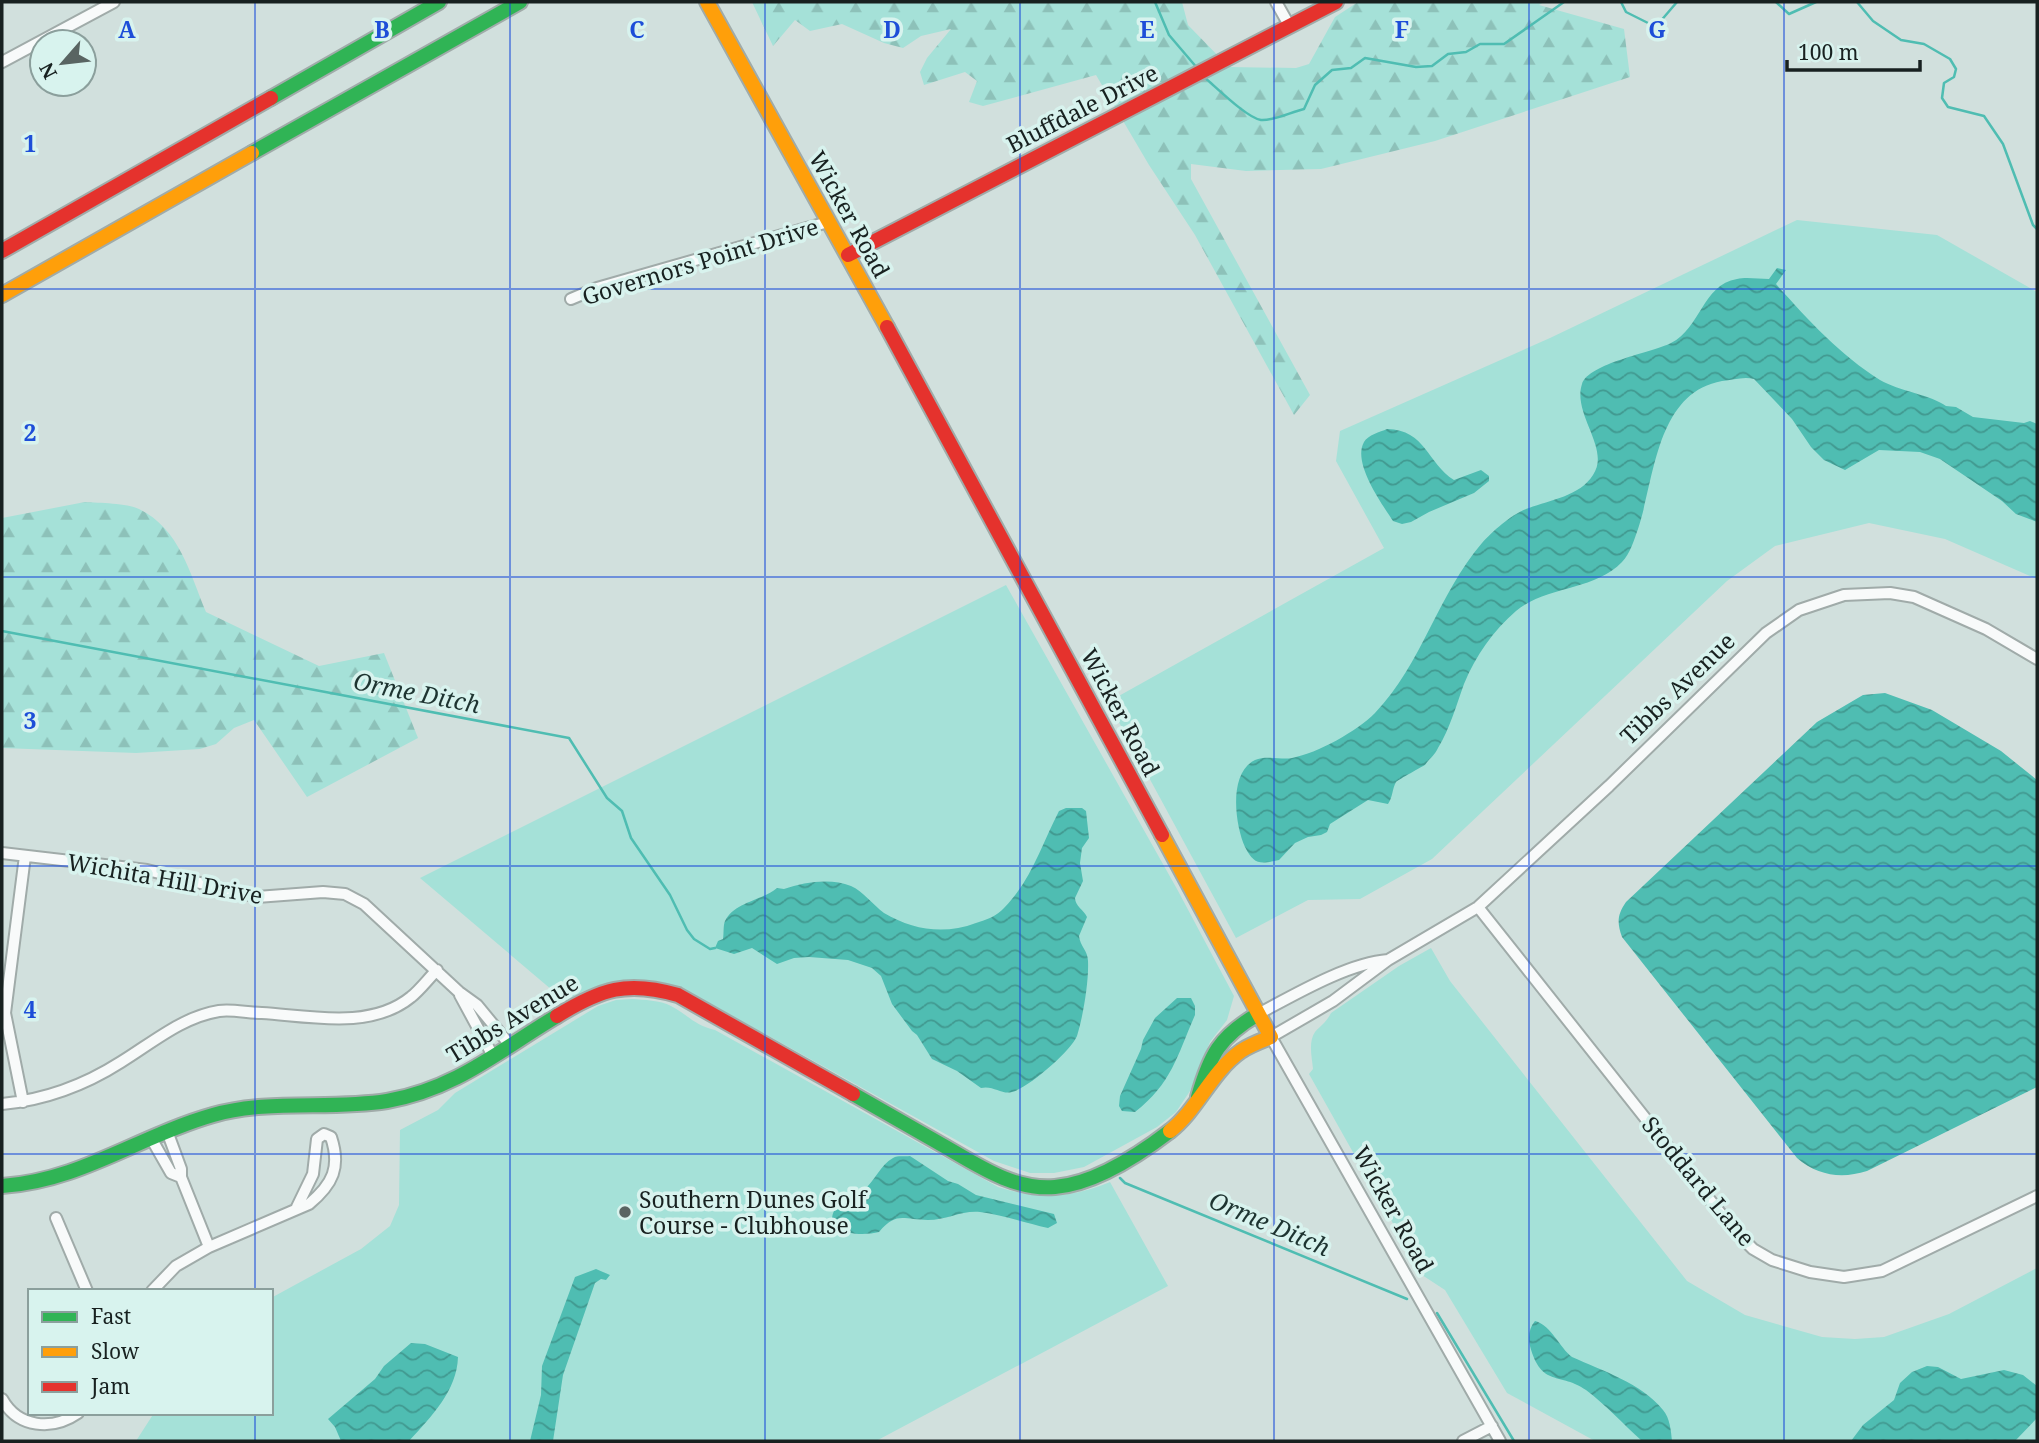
<svg xmlns="http://www.w3.org/2000/svg" width="2039" height="1443" viewBox="0 0 2039 1443" font-family="'Noto Serif',serif">
<style>
.grass{fill:#a5e1d8}
.forest{fill:url(#forest-firs)}
.water{fill:url(#water-waves)}
.lines{fill:none;stroke-linecap:round;stroke-linejoin:round}
.stream{stroke:#4fbdb2;stroke-width:2.5}
.street-casing{stroke:#a0aba9;stroke-width:14}
.fast-casing{stroke:#a0aba9;stroke-width:18}
.slow-casing{stroke:#a0aba9;stroke-width:18}
.jam-casing{stroke:#a0aba9;stroke-width:18}
.street{stroke:#f8fafa;stroke-width:10}
.fast{stroke:#30b455;stroke-width:14}
.slow{stroke:#ff9f0a;stroke-width:14}
.jam{stroke:#e5322d;stroke-width:14}
.grid{fill:none;stroke:#1d4ed8;stroke-width:2;stroke-opacity:0.55}
.poi-dot{fill:#596462;stroke:#d8f3ee;stroke-width:2.5}
.labels{text-anchor:middle;dominant-baseline:central;stroke-width:7;stroke-linejoin:round;paint-order:stroke}
.street-label{font-size:23px;fill:#182120;stroke:#d8f3ee}
.poi-label{font-size:23px;fill:#182120;stroke:#d8f3ee;text-anchor:start}
.water-label{font-size:24px;font-style:italic;fill:#1e3431;stroke:#d8f3ee}
.grid-label{font-size:23px;text-anchor:middle;font-weight:bold;fill:#1d4ed8;stroke:#d8f3ee;stroke-width:7;stroke-linejoin:round;paint-order:stroke}
</style>
<defs>
<pattern id="forest-firs" width="22" height="20" patternUnits="userSpaceOnUse" patternTransform="scale(1.75)"><rect width="22" height="20" fill="#a5e1d8"/><path d="M5 1l3.5 6h-7zM16 11l3.5 6h-7z" fill="#8dc1b9"/></pattern>
<pattern id="water-waves" width="16" height="10" patternUnits="userSpaceOnUse" patternTransform="scale(1.75)"><rect width="16" height="10" fill="#4fbdb2"/><path d="M0 5q4-4 8 0t8 0" fill="none" stroke="#419990"/></pattern>
</defs>
<rect width="100%" height="100%" fill="#d1e0dd"/>
<path class="grass" d="M1797,220L1937,235L2037,292V579L1945,539L1869,523L1775,546L1727,581L1432,859L1360,899L1308,900L1236,938L1108,702L1384,548L1336,461L1340,431L1550,338Z
M1006,585L1177,889L1234,996L1227,1020L1210,1042L1190,1091L1176,1112L1157,1127L1084,1167L1054,1173H1030L994,1161L684,989C642,973 603,978 565,1001L420,878Z
M1431,948L1450,981L1687,1281L1745,1315L1822,1337L1855,1339L1884,1337L1949,1314L2037,1268V1441H1595L1507,1393L1445,1290L1422,1275L1309,1074L1313,1069C1312,1058 1308,1042 1315,1032C1321,1025 1326,1023 1331,1013L1399,966Z
M632,999C644,1000 660,1000 671,1006C688,1015 694,1025 715,1030L998,1187C1040,1200 1070,1198 1110,1182L1168,1286L876,1441H136L154,1413H271V1298L361,1249L390,1226L399,1205L400,1130L438,1110L455,1093L598,1006L616,1000Z"/>
<path class="forest" d="M752,2H1182L1188,25L1229,67L1296,68L1309,64L1335,17L1358,2H1544L1539,5L1624,29L1630,77L1435,141L1321,169L1246,171L1191,164V179L1310,395L1294,415L1195,235L1149,165L1096,75L983,106L969,102L977,81L965,72L924,85L920,72L927,58L951,29L921,36L903,48L884,43L842,24L810,31L795,20L773,46Z
M85,502C99,503 127,503 139,509C180,529 190,574 206,612L319,666L384,653L418,738L307,797L254,720L234,728L216,744L200,749L136,753L2,748V518Z"/>
<path class="water" d="M1777,268L1786,270L1776,284C1807,319 1840,355 1880,380C1899,391 1931,395 1946,406L1956,407L1973,417L2024,423L2030,421L2037,424V522L2016,514L2002,501L1940,459L1920,452L1879,450L1845,470L1824,460L1811,447L1792,419L1754,379C1744,376 1733,380 1722,381C1656,393 1655,478 1638,529C1634,540 1630,554 1622,562C1594,591 1546,586 1516,611C1493,631 1476,655 1464,684C1456,706 1450,728 1438,748C1435,755 1429,759 1425,765C1423,766 1398,780 1396,782C1392,789 1393,797 1388,804L1368,800L1330,824L1327,832L1321,835L1308,837L1295,843L1279,860C1260,864 1254,865 1245,847C1235,825 1228,773 1255,760C1266,755 1281,760 1292,758C1318,753 1357,731 1375,713C1422,664 1438,594 1482,543C1493,531 1513,513 1529,508C1550,500 1580,496 1593,475C1611,449 1572,414 1582,384C1589,363 1651,353 1671,343C1701,328 1702,285 1737,279C1746,277 1759,279 1769,279Z
M1387,429C1426,430 1427,463 1454,480L1481,470L1489,476V481L1474,493L1429,512L1411,522L1402,524L1393,521C1382,504 1352,463 1364,442C1368,435 1380,432 1387,429Z
M1885,693L1932,710L2001,751L2037,780V1087L1867,1171C1842,1179 1818,1176 1797,1158L1622,937C1617,923 1617,915 1626,902L1817,722L1863,695Z
M1066,808H1082L1086,811L1089,838L1082,848L1080,863L1083,881L1075,898C1075,906 1084,910 1087,917L1079,936C1080,946 1088,951 1088,961C1089,981 1083,1017 1077,1036C1071,1051 1028,1088 1012,1092C1002,1095 993,1085 981,1088L957,1071L932,1059L917,1035L912,1031L892,1004L881,976L872,968L848,960L809,957L794,958L777,964L752,948L734,954L715,948L718,941L723,939C724,933 723,926 725,921C734,902 763,900 777,888L784,889C805,882 831,878 851,886C863,891 873,905 884,913C913,930 944,935 976,923C986,920 997,916 1004,908C1031,881 1042,844 1059,811Z
M1177,998H1191L1195,1006V1015C1177,1056 1172,1083 1135,1112L1122,1111L1119,1106L1120,1096L1141,1049L1143,1040L1155,1018Z
M910,1156L948,1181L958,1184L976,1195L1054,1214L1057,1223L1048,1228C1026,1223 1003,1215 980,1212C963,1210 946,1220 928,1220C903,1220 897,1211 879,1232C868,1235 848,1235 839,1229L835,1230L832,1218C835,1199 851,1200 863,1191C875,1181 880,1165 893,1158C898,1155 904,1157 910,1156Z
M596,1269L610,1275L606,1280L601,1279L595,1283L563,1375L553,1441H530L541,1395L542,1366L575,1277Z
M1535,1321C1552,1326 1559,1347 1572,1357C1603,1371 1641,1383 1663,1410C1670,1418 1671,1431 1672,1441H1642C1623,1424 1606,1405 1586,1390C1561,1372 1541,1388 1530,1346C1528,1337 1529,1328 1535,1321Z
M411,1343L425,1344L458,1357C457,1391 431,1417 409,1441H341L335,1427L328,1419L375,1379L384,1366Z
M1927,1366L1938,1367L1961,1379L2004,1370L2023,1375L2037,1386V1418L2015,1441H1851L1863,1425L1894,1400L1900,1383L1912,1372Z"/>
<g class="lines">
<path class="stream" d="M1155,2L1169,35L1198,69
M1621,2L1626,12L1650,24L1659,23L1677,2
M1776,2L1789,14L1816,2
M1857,2L1873,21L1901,40L1924,44L1950,59L1956,69L1954,77L1944,83L1942,98L1948,107L1984,116L2003,144L2033,225L2037,229
M1204,77C1216,87 1247,118 1261,120C1274,121 1291,112 1304,109L1315,85L1332,70L1351,68L1365,58L1416,67L1432,66L1448,54L1466,52L1480,44H1504L1564,2
M2,631L569,738L607,798L622,811L631,838L670,895L687,930L694,939L710,949L715,948
M1120,1178L1125,1183L1407,1299
M1437,1313L1514,1441"/>
<defs>
<path id="street" d="M1276,2L1289,25
M2,62L114,2
M571,299L597,288L828,222
M2,853L147,870L257,897L323,892L345,894L364,904L459,992L477,1005L510,1045
M1478,907L1733,1229L1753,1249L1772,1260L1810,1272L1844,1277L1882,1271L2037,1196
M460,995L493,1056
M1258,1014C1294,995 1348,963 1388,960
M23,1102L5,1013L25,856
M2,1104C44,1100 85,1085 121,1062C152,1043 182,1017 219,1011C232,1009 248,1013 262,1013C309,1016 371,1030 411,997C420,990 428,979 437,970
M167,1131L181,1169V1177L209,1247
M151,1138L171,1173L181,1177
M56,1218L87,1291
M152,1291L176,1266L209,1247L309,1204C333,1184 341,1167 331,1137L324,1134L317,1139L313,1174L297,1207
M2,1399C18,1428 52,1431 78,1413
M1463,1441L1492,1426
M1500,1441L1271,1037L1333,1001L1388,960L1478,907L1609,786L1766,633L1799,610L1844,595L1890,593L1914,597L1986,629L2037,659"/>
<path id="fast" d="M271,98L439,2
M252,153L520,2
M853,1094C881,1110 909,1126 937,1142C973,1162 1012,1191 1055,1187C1094,1184 1140,1154 1170,1131
M1198,1097C1210,1055 1219,1037 1258,1014
M2,1186C80,1181 139,1136 213,1115C269,1099 330,1110 387,1101C456,1089 500,1050 557,1016"/>
<path id="slow" d="M707,2L887,327
M2,295L252,153
M1162,835L1271,1037C1261,1041 1250,1045 1241,1051C1211,1072 1198,1109 1170,1131"/>
<path id="jam" d="M2,251L271,98
M848,255L1336,2
M887,327L1162,835
M557,1016C601,989 627,980 678,995L853,1094"/>
</defs>
<use href="#street" class="street-casing"/>
<use href="#fast" class="fast-casing"/>
<use href="#slow" class="slow-casing"/>
<use href="#jam" class="jam-casing"/>
<use href="#street" class="street"/>
<use href="#fast" class="fast"/>
<use href="#slow" class="slow"/>
<use href="#jam" class="jam"/>
</g>
<path class="grid" d="M255,2V1291M510,2V1441M765,2V1441M1020,2V1441M1274,2V1441M1529,2V1441M1784,2V1441M2,289H2037M2,577H2037M2,866H2037M2,1154H2037M255,1413V1441"/>
<circle class="poi-dot" cx="625" cy="1212" r="7"/>
<g class="labels">
<g class="street-label">
<text transform="translate(1082 108) rotate(-27)">Bluffdale Drive</text>
<text transform="translate(850 214) rotate(61)">Wicker Road</text>
<text transform="translate(700 261) rotate(-17)">Governors Point Drive</text>
<text transform="translate(1677 688) rotate(-44)">Tibbs Avenue</text>
<text transform="translate(1121 712) rotate(62)">Wicker Road</text>
<text transform="translate(165 878) rotate(10)">Wichita Hill Drive</text>
<text transform="translate(512 1018) rotate(-31)">Tibbs Avenue</text>
<text transform="translate(1699 1181) rotate(50)">Stoddard Lane</text>
<text transform="translate(1394 1209) rotate(61)">Wicker Road</text>
</g>
<g class="poi-label">
<text x="639" y="1199">Southern Dunes Golf<tspan x="639" dy="26">Course - Clubhouse</tspan></text>
</g>
<g class="water-label">
<text transform="translate(417 692) rotate(11)">Orme Ditch</text>
<text transform="translate(1270 1223) rotate(23)">Orme Ditch</text>
</g>
</g>
<g class="grid-label">
<text x="127" y="38">A</text>
<text x="382" y="38">B</text>
<text x="637" y="38">C</text>
<text x="892" y="38">D</text>
<text x="1147" y="38">E</text>
<text x="1402" y="38">F</text>
<text x="1657" y="38">G</text>
<text x="30" y="152">1</text>
<text x="30" y="441">2</text>
<text x="30" y="729">3</text>
<text x="30" y="1018">4</text>
</g>
<rect width="2039" height="1443" fill="none" stroke="#182120" stroke-width="7"/>
<rect x="28" y="1289" width="245" height="126" fill="#d8f3ee" stroke="#8b9f9c" stroke-width="2"/>
<rect x="42" y="1312" width="35" height="10" fill="#30b455" stroke="#8b9f9c" stroke-width="2"/>
<text x="91" y="1324" font-size="21" fill="#182120">Fast</text>
<rect x="42" y="1347" width="35" height="10" fill="#ff9f0a" stroke="#8b9f9c" stroke-width="2"/>
<text x="91" y="1359" font-size="21" fill="#182120">Slow</text>
<rect x="42" y="1382" width="35" height="10" fill="#e5322d" stroke="#8b9f9c" stroke-width="2"/>
<text x="91" y="1394" font-size="21" fill="#182120">Jam</text>
<g transform="translate(63 63) rotate(242)"><circle r="33" fill="#d8f3ee" stroke="#8b9f9c" stroke-width="2"/>
<path d="M0-5L12 26L0 18L-12 26Z" fill="#596462"/>
<text y="-10" font-size="19" font-weight="bold" text-anchor="middle" fill="#182120">N</text>
</g>
<path d="M1787 60v10h133v-10" fill="none" stroke="#182120" stroke-width="3.5"/>
<text x="1798" y="60" font-size="21" fill="#182120" stroke="#d8f3ee" stroke-width="5" paint-order="stroke">100 m</text>
</svg>
